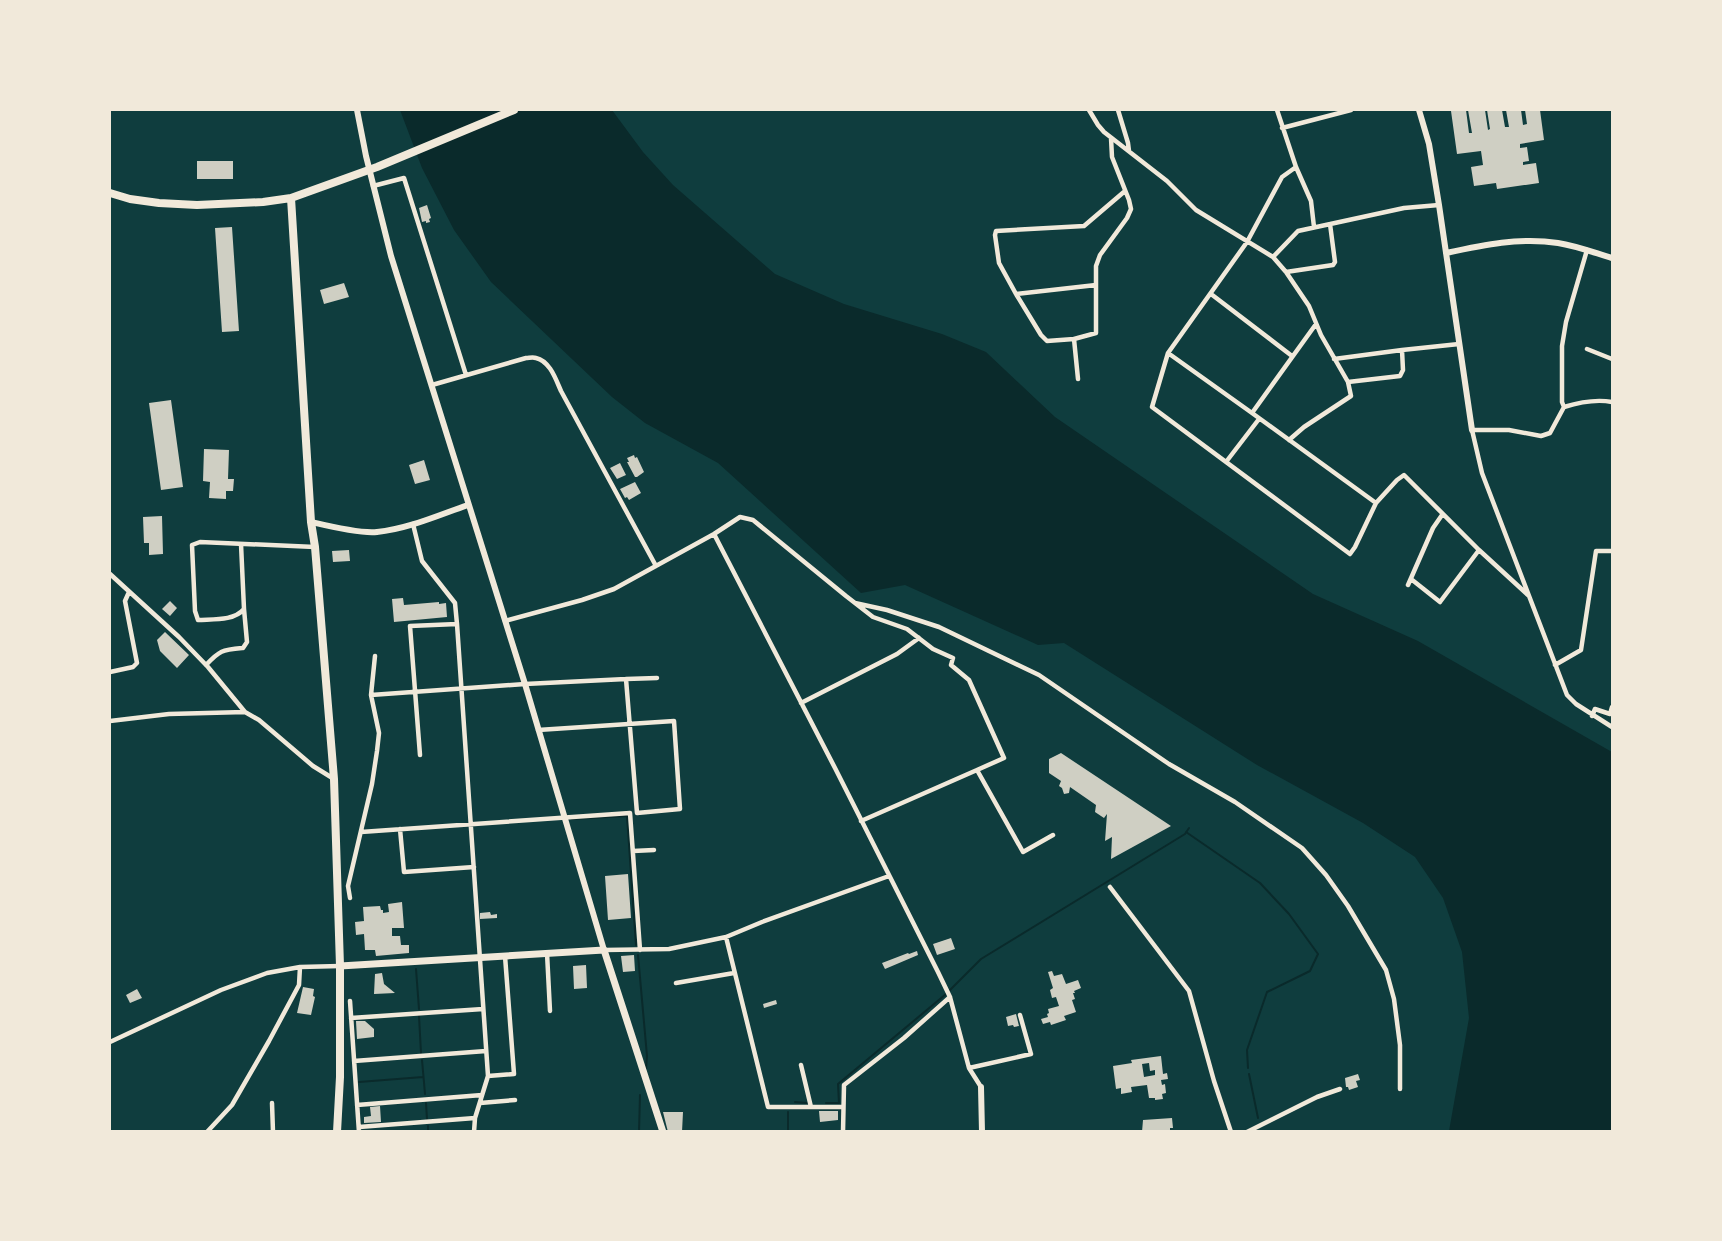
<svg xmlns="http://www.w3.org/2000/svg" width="1722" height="1241" viewBox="0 0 1722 1241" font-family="'Exo 2',sans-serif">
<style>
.water{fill:#0a2a2b}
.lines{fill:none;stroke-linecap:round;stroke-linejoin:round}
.stream{stroke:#0a2a2b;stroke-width:2}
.building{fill:#cfcfc3;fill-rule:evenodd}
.minor{stroke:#f1e9da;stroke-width:4.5}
.tertiary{stroke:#f1e9da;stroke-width:6}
.secondary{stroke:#f1e9da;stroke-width:7}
.trunk{stroke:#f1e9da;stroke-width:8}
</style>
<rect width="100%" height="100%" fill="#0f3d3e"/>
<path class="water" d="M400,110H612L643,152L673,185L775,274L844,304L942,334L986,352L1055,417L1313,594L1418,641L1612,752V1131H1449L1469,1018L1462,952L1443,898L1415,857L1363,823L1257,765L1064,643L1038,645L905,585L861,593L718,463L645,423L612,397L491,282L454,230L422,168Z"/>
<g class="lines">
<path class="stream" d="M572,819L627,816L636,945
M1186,832L1260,883L1289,914L1318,954L1310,971L1267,992L1247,1050L1248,1068
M638,955L647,1056L646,1069
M416,969L419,1009
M950,990L981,959L1185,834L1189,828
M419,1016L421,1053
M422,1060L425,1094
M1249,1074L1258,1118
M359,1082L423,1077
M795,1102L807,1103
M426,1103L427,1119
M826,1103H839L838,1084L946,994
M428,1126V1132
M639,1132L640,1095
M788,1132V1112"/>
</g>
<path class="building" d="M1466,110L1469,133H1472L1468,110H1485L1488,130L1490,129L1487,110H1502L1505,127H1509L1506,110H1521L1523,125L1527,124L1525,110H1540L1544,140L1520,144V148L1527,147L1529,161L1523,162V165L1536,163L1539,183L1497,189L1496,183L1474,186L1471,167L1483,165L1481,151L1457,154L1451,111Z
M197,161H233V179H197Z
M427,205L431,218L429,219L430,222L426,223V221L422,222L419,208Z
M232,227L239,331L222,332L215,228Z
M344,283L349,297L324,304L320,290Z
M171,400L183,487L161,490L149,403Z
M204,449L229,450L228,479H234L233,491H226V499L209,498L210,482L203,481Z
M634,455L635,458L637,457L644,472L637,477H635L627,462H629L627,458Z
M424,460L430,480L415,484L409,465Z
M620,463L626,475L617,479L610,468Z
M635,482L641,493L629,500L627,497L625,498L620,489Z
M162,516L163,554L149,555V543H144L143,517Z
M349,550L350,561L333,562L332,551Z
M403,598L404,605L439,602V604L446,603L447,617L394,622L392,599Z
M170,601L177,608L170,616L162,609Z
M165,632L189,655L177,668L160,651L157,640Z
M1061,753L1171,826L1111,859L1112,837L1105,841L1107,814L1104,818L1095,812L1096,805L1070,787L1069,793L1064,794L1062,788L1059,786L1061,781L1049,773V759Z
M628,874L631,918L608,920L605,876Z
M402,902L404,928H392V936H400L401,945H409V953L376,956L375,950H365L364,934L356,935L355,922L364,921L363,907L380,906L381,910H383V913L389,912L388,904Z
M490,912L491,915L497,914V918L480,919V913Z
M951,938L955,949L937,955L933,944Z
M917,951L918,955L885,969L882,963L908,953L909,954Z
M634,955L635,971L623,972L621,956Z
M586,965L587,988L574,989L573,966Z
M1052,971L1054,976L1062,974L1066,984L1078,980L1081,988L1074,991L1075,993H1073L1075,999L1072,1000L1076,1012L1064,1016L1066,1020L1051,1025L1050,1022L1043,1024L1041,1019L1048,1017L1047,1014L1049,1013L1048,1009L1059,1006L1056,997L1052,998L1050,990L1053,988L1048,972Z
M382,973L384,984L395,993L374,994L375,974Z
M303,987L314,989L313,996L315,997L311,1015L297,1013Z
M137,989L142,998L130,1003L126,995Z
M776,1000L777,1004L764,1008L763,1004Z
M1016,1014L1019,1026L1014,1027L1013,1025L1008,1026L1006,1017Z
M356,1021H365L374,1029V1037L357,1039Z
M1161,1056L1163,1074L1167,1073L1168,1079L1161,1080L1162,1085L1165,1084L1166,1093L1162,1094L1163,1099L1155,1100V1098H1149L1147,1085L1131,1087L1132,1092L1121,1094V1088L1116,1089L1113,1066L1132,1063L1131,1060ZM1149,1063L1150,1071L1155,1070V1075L1144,1077L1142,1064Z
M1358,1074L1360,1080L1356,1081L1358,1087L1349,1090L1348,1087H1346L1345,1078Z
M380,1106L381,1122L364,1123V1117L371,1116L370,1107Z
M819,1111H838V1120L820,1122Z
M663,1112H683L682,1132H668Z
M1172,1118L1173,1128H1170V1132H1142L1143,1120Z"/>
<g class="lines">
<path class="minor" d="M1089,110L1098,125L1104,132L1167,181L1196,210L1273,257L1286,272L1309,306L1321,335L1348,382L1351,396L1304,427L1289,440
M1118,110L1128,143L1129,151
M1277,110L1296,167L1311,201L1314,227
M1282,128L1351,110
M1296,167L1282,177L1247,242L1168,353L1152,407L1350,554L1355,547L1376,503
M373,186L404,178L466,375
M1273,257L1298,231L1404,208L1439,205
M1286,272L1333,265L1335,262L1330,224
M1016,294L1096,285
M1211,294L1292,356
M1316,324L1252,413L1376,503L1397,480L1404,475L1479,550L1528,595
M1074,339L1047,341L1041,335L1016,294L999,263L995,235L996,231L1084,226L1125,191
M1587,349L1612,359
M1168,353L1252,413
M1334,359L1402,350
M1078,379L1074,339L1096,333V266L1100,255L1127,218L1131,209L1129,200L1112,157L1111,138
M1348,382L1400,376L1403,370L1402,350L1459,344
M432,385L526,358C529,358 533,357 536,358C550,361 556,380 561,391L656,566
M1612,402C1596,399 1580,402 1564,407L1550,433L1541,436L1509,430H1472L1482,473L1567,695L1576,704L1612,727
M1564,407L1562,402V346L1566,322L1587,250
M1226,462L1259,419
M413,524L422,561L455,603L457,624L488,1076L475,1118L474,1132
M714,534L835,768L938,972L950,997L969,1068L981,1087
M241,544L244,609C234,621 214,619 198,620L195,611L192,545L200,542L315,547
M110,574L179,637L208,667L245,712L259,720L313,766L334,779
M1411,579L1440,602L1479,550
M1408,585L1433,528L1442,515
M855,603L887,610L939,627L1039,675L1169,764L1235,802L1302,848L1326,875L1348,906L1386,970L1394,999L1400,1045V1089
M505,621L582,600L614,589L714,534L740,517L753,520L846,596L873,617L907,629L933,649L953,658L951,665L969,680L1004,758L977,770
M206,665C220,650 222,650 243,648L247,642L244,609
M1555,665L1581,650L1596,551H1612
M110,672L133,667L137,663L125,601L129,592
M371,695L525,684L626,679
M801,703L897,654L919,638
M1592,716L1595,709L1610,714L1612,707
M110,721L169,714L245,712
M538,730L674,721L680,809L637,813L626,679L657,678
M420,755L410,626L457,624
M861,821L977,770L1023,852L1053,835
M400,829L404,872L474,867
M361,832L630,813L640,950
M633,851L654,850
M1110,887L1189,991L1214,1081L1231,1132
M350,898L348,886L372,784L377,751L379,733L371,695L375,656
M726,937L768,1107H843
M604,950L669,949L726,937L762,922L889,876
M547,953L550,1011
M676,983L734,973
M350,1001L359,1132
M351,1018L483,1009
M110,1042L221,990L267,973L300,967L340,966
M354,1061L486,1051
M801,1065L811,1107
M969,1068L1031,1054L1020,1015
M488,1076L514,1074L505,956
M272,1103L273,1132
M480,1103L515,1100
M357,1105L482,1095
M359,1127L475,1118
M207,1132L232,1105L269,1041L299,985L300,967
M843,1132L844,1085L904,1038L950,997
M1247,1132L1317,1097L1340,1089"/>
<path class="tertiary" d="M357,110L366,156L391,256L525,684L604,950
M1419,110L1429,144L1439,205L1472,430
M1446,253C1483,245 1520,237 1558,243C1577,246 1595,253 1612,258
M311,522C328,526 361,534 377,532C408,529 439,515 468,505
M981,1087L982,1132"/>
<path class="secondary" d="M340,966L604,950L663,1132"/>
<path class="trunk" d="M110,193L130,199L159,203L197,205L263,202L291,198L377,167L514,110
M291,198L311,522L315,547L334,779L340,966V1077L337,1132"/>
</g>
<rect width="1722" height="1241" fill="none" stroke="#f1e9da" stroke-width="222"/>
</svg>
